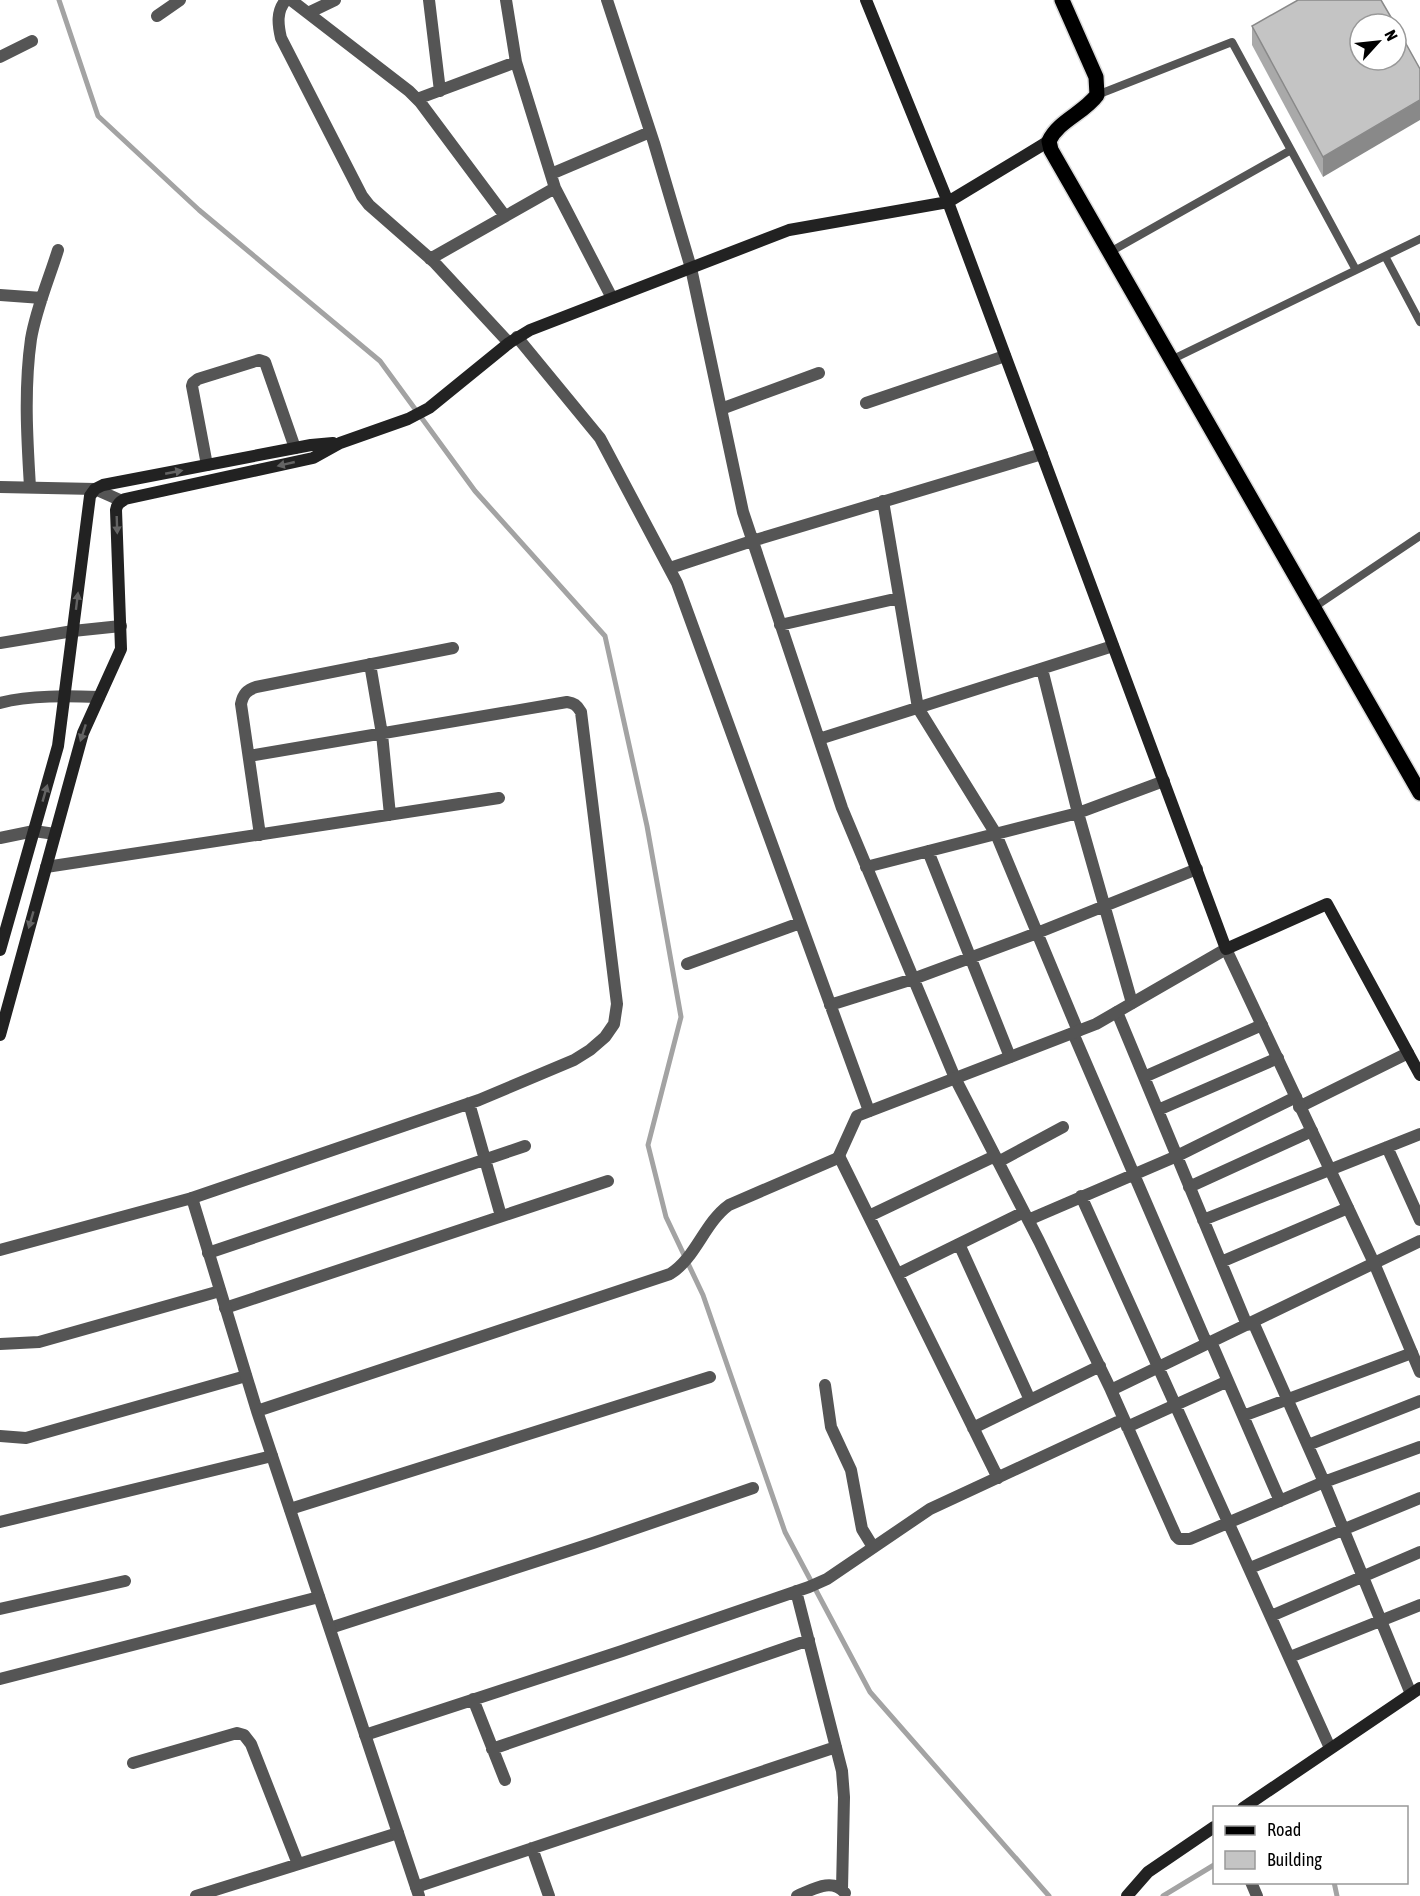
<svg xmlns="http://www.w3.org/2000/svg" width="1420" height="1896" viewBox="0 0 1420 1896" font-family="'Asap Condensed',sans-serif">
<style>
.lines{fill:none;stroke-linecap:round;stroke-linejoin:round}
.stream{stroke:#a3a3a3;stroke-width:5}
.primary-casing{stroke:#dbdbdb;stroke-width:18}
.service{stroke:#555;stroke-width:8}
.minor{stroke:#555;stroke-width:12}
.tertiary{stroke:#555;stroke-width:12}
.secondary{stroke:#222;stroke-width:12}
.primary{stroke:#000;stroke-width:15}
.wall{fill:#a9a9a9}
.shaded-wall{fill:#898989}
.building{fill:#c4c4c4;stroke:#898989;stroke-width:1.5}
.oneway{fill:#646464}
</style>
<rect width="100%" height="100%" fill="#fff"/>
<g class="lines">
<path class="stream" d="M59,0L98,116L199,210L380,361L475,491L605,636L647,826L681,1017L648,1145L666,1217L703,1295L785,1532L870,1692L1049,1896
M1334,1882L1337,1896
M1163,1896L1214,1865"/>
<defs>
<path id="primary" d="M1062,0L1096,77L1097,95C1084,113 1058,121 1049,141L1051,150L1420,793"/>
</defs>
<use href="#primary" class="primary-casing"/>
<path class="service" d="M1097,95L1232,42L1291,150L1110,252
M1291,150L1356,270
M1385,256L1420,322
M1171,360L1420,239
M1313,608L1420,536"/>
<path class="minor" d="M286,0C276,11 278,25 281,38L362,196L369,205L434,262L509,343
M291,0L409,91L420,102L505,216
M429,0L440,91
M506,0L516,62L555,188L612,298
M607,0L654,143L691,268L743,512L842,808L955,1078L1039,1241L1111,1390L1420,1241
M308,13L335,0
M157,16L180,0
M0,57L32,41
M417,99L516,62
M551,174L650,132
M430,259L555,188
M0,295L42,298
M517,337L600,438L677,583L869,1111
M866,403L1005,356
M721,409L819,373
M207,465L192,386L193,383L198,379L259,360L265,362L295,448
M30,487C27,438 24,388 31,339C36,309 49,279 58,250
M883,501L918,708L996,834L1078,1031
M670,568L752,541L1042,454
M780,625L899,598
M0,643L73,631L121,626
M370,664L382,734L390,815
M1042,669L1078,813L1132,1003
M0,703C30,695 68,696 99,697
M819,739L1113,646
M260,835L241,704C243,694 247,690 256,687L453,648
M0,838L34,831L55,834
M928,851L1010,1057
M46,867L499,798
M866,867L1078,813L1164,781
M687,964L800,923
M830,1005L913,979L1037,933L1197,869
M1117,1012L1247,1325
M1073,1033L1207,1344
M1144,1077L1262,1025
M469,1103L501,1216
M1299,1107L1408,1053
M1158,1110L1278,1058
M1387,1147L1420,1220
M839,1156L998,1478
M998,1162L1063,1127
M1189,1187L1312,1131
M1081,1196L1330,1748
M192,1198L479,1100L574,1060L590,1050L605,1037L614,1024L617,1004L581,712C577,705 574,703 567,702L249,756
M869,1216L995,1156
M1028,1220L1177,1156L1296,1097
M1203,1220L1420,1134
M959,1244L1030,1400
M208,1253L525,1146
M1221,1262L1348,1208
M898,1274L1024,1212
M225,1308L608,1181
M1253,1322L1324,1482L1411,1694
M1211,1342L1280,1501
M0,1344L39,1342L220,1291
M825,1385L831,1427L851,1470L862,1529L873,1547
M1111,1390L1176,1536L1179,1539H1190L1324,1482L1420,1447
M1243,1416L1412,1353
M1127,1427L1228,1381
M973,1428L1100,1366
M0,1436L26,1438L246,1376
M1308,1445L1420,1401
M290,1509L710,1377
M0,1522L272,1456
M1250,1568L1420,1498
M796,1591L842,1771L844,1797L842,1889
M0,1609L125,1581
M1271,1616L1420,1552
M330,1628L593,1543L753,1488
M1290,1657L1420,1605
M0,1679L319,1597
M473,1699L505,1780
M365,1735L622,1651L809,1587L827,1579L930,1509L1124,1419
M492,1749L809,1640
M133,1763L237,1733L244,1735L251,1744L298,1864
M532,1848L549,1896
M1251,1882L1257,1896
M416,1887L836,1747
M196,1896L398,1833
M797,1896C812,1890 832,1877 845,1893"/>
<path class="tertiary" d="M0,487L95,489L122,501
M0,1250L192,1198L257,1411L419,1896
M257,1411L670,1274C696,1258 704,1223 729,1205L838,1158L857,1116L1096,1024L1226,949L1374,1263L1420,1372"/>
<path class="secondary" d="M866,0L948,202L1226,949L1327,904L1420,1075
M0,950L58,746L90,496L95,489L103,485L311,445L333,443
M0,1035L83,733L121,649L116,510C117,504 120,502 125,499L313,458L340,443L408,419L429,408L509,343L530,330L789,230L948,202L1049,141
M1243,1808L1420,1688
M1127,1896L1148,1872L1214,1827"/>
<use href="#primary" class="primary"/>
</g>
<path class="wall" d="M1381,0L1323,177L1252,45V26Z"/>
<path class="shaded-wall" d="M1420,100V120L1323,177V157Z"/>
<path class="building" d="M1298,0H1381L1395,24H1360V60H1396V26L1420,69V100L1323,157L1252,26Z"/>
<defs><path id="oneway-solid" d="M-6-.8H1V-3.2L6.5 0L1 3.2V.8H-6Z" transform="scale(1.5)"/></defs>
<g class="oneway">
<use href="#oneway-solid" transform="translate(286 464) rotate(167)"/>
<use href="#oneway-solid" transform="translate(174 472) rotate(-11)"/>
<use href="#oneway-solid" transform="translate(117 525) rotate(88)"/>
<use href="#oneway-solid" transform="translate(77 601) rotate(-83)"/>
<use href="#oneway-solid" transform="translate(83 733) rotate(108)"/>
<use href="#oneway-solid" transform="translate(45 793) rotate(-74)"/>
<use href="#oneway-solid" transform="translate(31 920) rotate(106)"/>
</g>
<rect x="1213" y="1806" width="195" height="78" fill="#ffffff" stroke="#999999" stroke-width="1.5"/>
<rect x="1225" y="1826" width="30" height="9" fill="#000000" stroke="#999999" stroke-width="1.5"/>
<text x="1267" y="1836" font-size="18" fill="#000000">Road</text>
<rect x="1225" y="1851" width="30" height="18" fill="#c4c4c4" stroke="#999999" stroke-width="1.5"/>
<text x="1267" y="1866" font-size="18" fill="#000000">Building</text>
<g transform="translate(1378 42) rotate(63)"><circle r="28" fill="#ffffff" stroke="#999999" stroke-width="1.5"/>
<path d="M0-4.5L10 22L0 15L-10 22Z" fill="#000000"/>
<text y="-9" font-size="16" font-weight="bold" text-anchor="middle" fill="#000000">N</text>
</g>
</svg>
